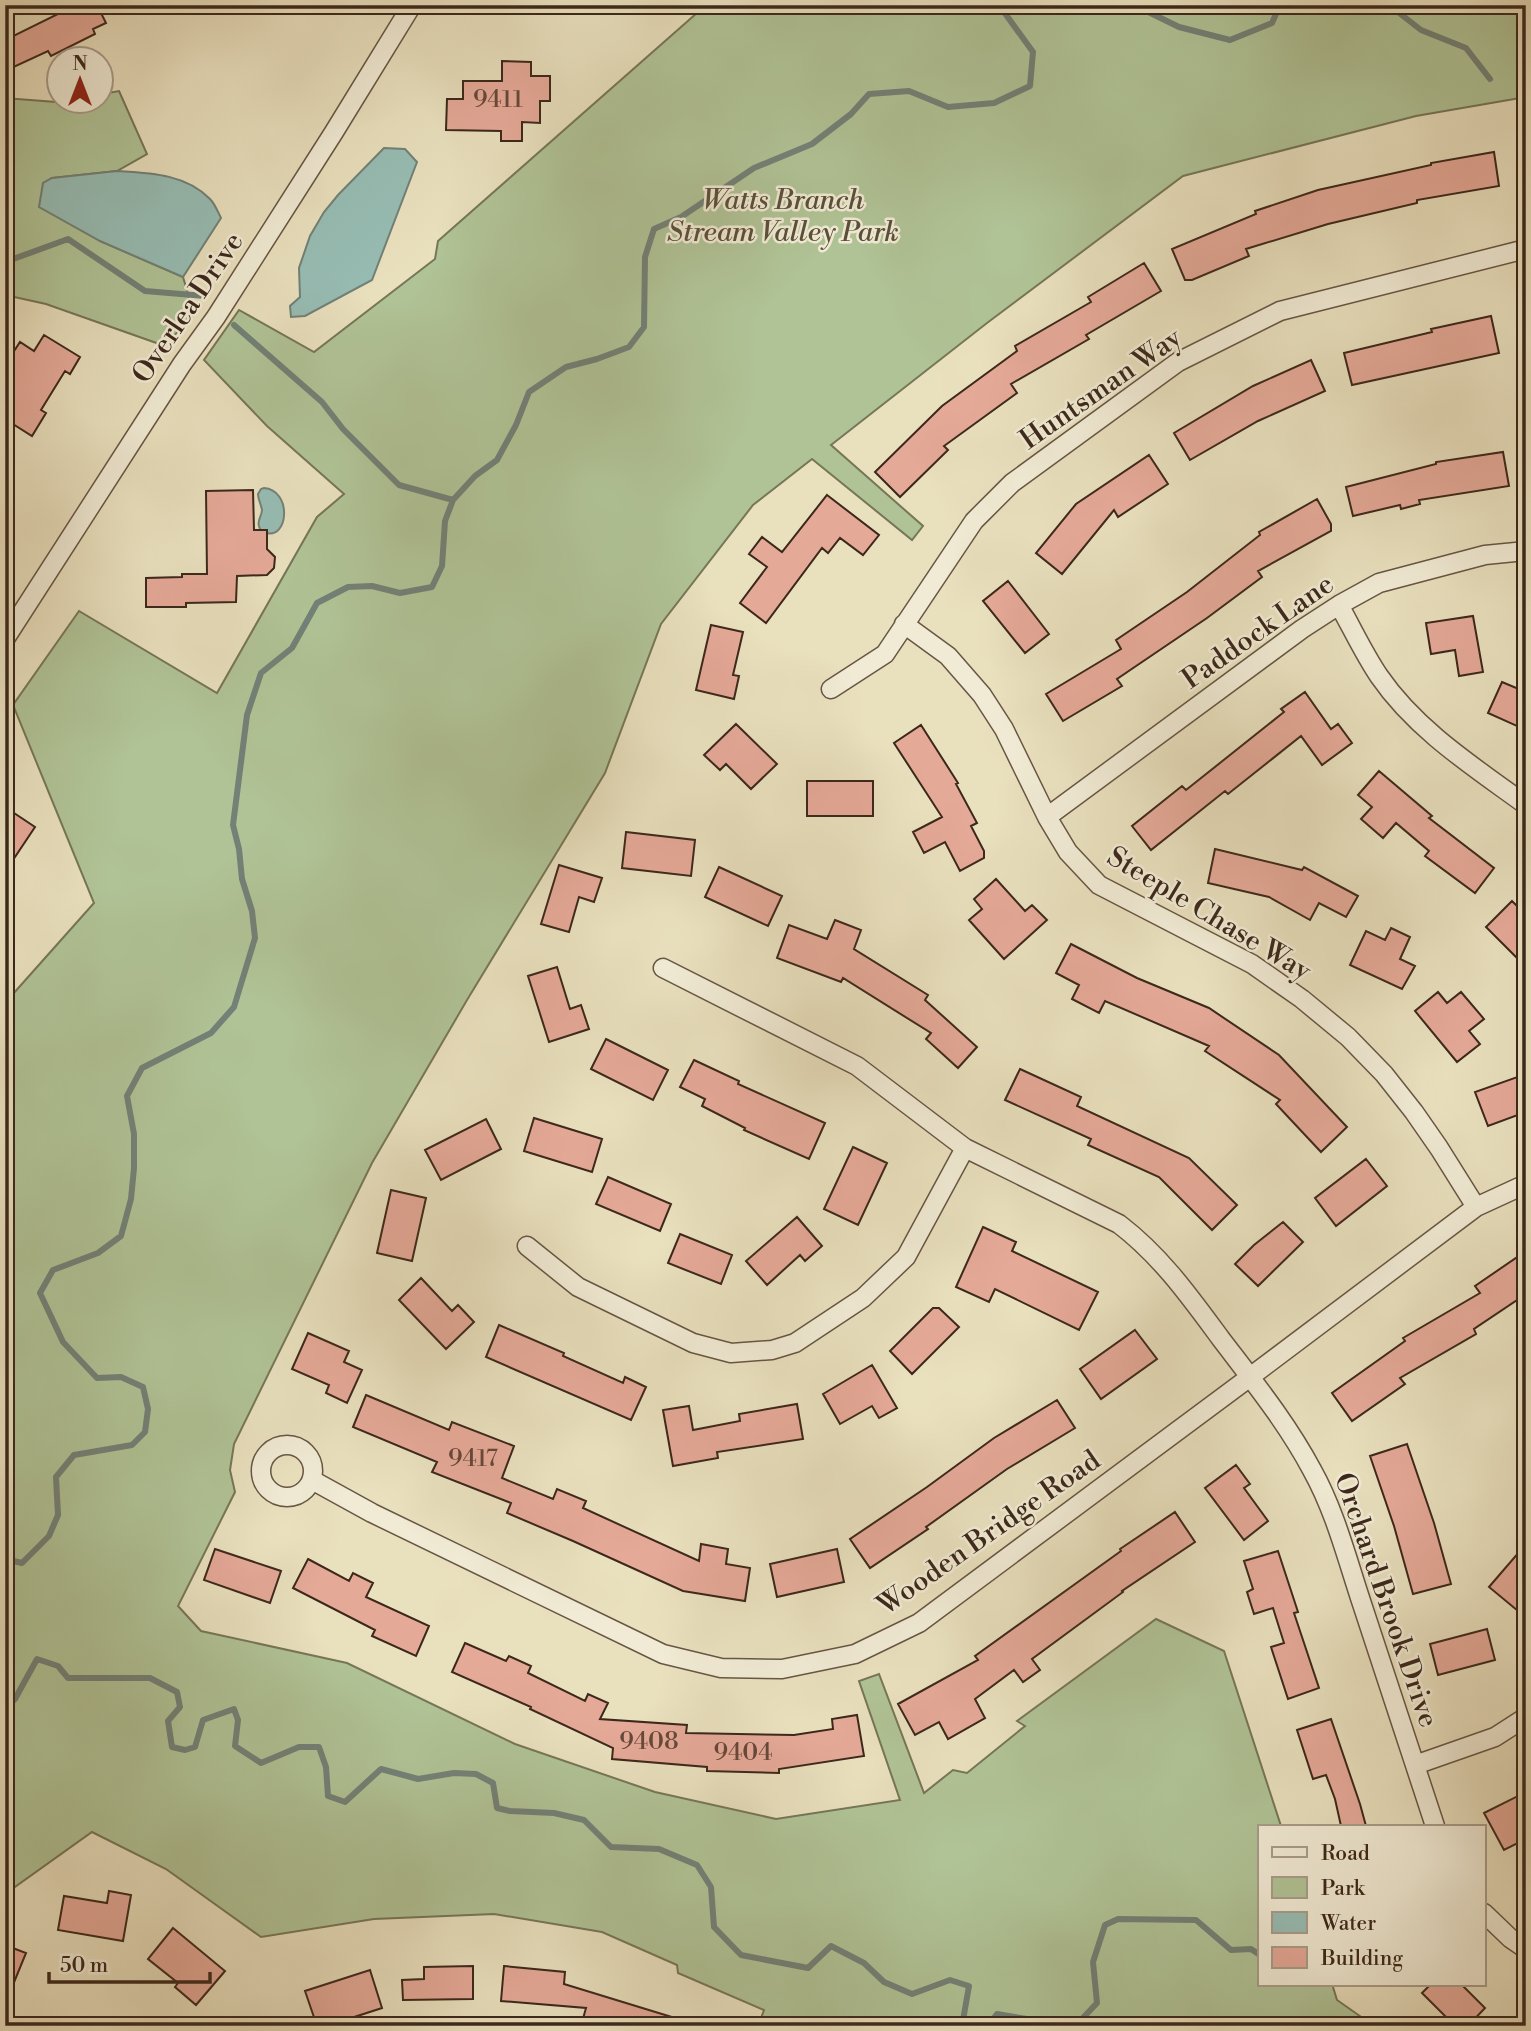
<svg xmlns="http://www.w3.org/2000/svg" width="1531" height="2031" viewBox="0 0 1531 2031" font-family="'Libre Bodoni',serif">
<style>
.green{fill:#b0c396;stroke:#767658;stroke-width:2}
.water{fill:#97bdb4;stroke:#738177;stroke-width:2}
.lines{fill:none;stroke-linecap:round;stroke-linejoin:round}
.stream{stroke:#738177;stroke-width:6}
.building{fill:#e5a998;stroke:#3c281b;stroke-width:2}
.street-casing{stroke:#675644;stroke-width:21}
.street{stroke:#f1ebd5;stroke-width:18}
.labels{text-anchor:middle;dominant-baseline:central;stroke-width:5;stroke-linejoin:round;paint-order:stroke}
.number-label{font-size:24px;fill:#66483a}
.park-label{font-size:28px;font-style:italic;fill:#594f3a;stroke:#f1ebd5}
.street-label{font-size:28px;fill:#3c281b;stroke:#f1ebd5}
</style>
<rect width="100%" height="100%" fill="#e9e0be"/>
<filter id="stains"><feTurbulence type="fractalNoise" baseFrequency=".00286" numOctaves="4"/><feColorMatrix values="0 0 0 0 .2 0 0 0 0 .09 0 0 0 0 .02 0 0 0 .5 -.17"/></filter>
<radialGradient id="worn" r=".72"><stop offset=".6" stop-color="#630" stop-opacity="0"/><stop offset="1" stop-color="#630" stop-opacity=".3"/></radialGradient>
<path class="green" d="M706,5H1526V97L1416,116L1183,176L987,323L831,445L923,526L912,540L812,459L753,505L661,624L605,773L467,1000L372,1163L234,1444L230,1470L235,1492L178,1606L201,1631L347,1663L515,1744L655,1792L776,1819L900,1800L859,1681L879,1674L924,1793L953,1770L967,1773L1025,1726L1017,1721L1156,1619L1224,1651L1281,1826H1260V1984H1335L1333,1987L1337,2000L1374,2026H802L790,2021L788,2026H758L764,2010L678,1973L677,1965L602,1932L494,1914L374,1919L261,1937L166,1869L92,1832L5,1894V1003L94,903L13,705L79,611L217,693L317,517L344,494L267,426L204,360L239,310L314,352L435,259L438,241Z
M119,91L147,154L117,171L52,178L100,241L183,277L194,314L165,346L46,304L5,295V98L56,102H102V94Z"/>
<path class="water" d="M384,148L405,149L417,162L372,280L305,316L291,317L290,306L300,297L299,268L310,236L324,212L338,195Z
M117,171C150,173 186,174 210,199C215,204 218,212 221,218L183,277L100,241L39,207L43,183L52,178Z
M264,488C292,490 289,539 266,533C262,532 260,531 259,526C257,520 262,516 262,510C261,504 258,499 258,494L261,489Z"/>
<g class="lines">
<path class="stream" d="M1134,5L1179,27L1230,40L1272,23L1280,5
M1389,5L1421,30L1466,48L1490,79
M5,262L68,239L145,291L205,296
M234,325L322,402L343,429L399,485L453,500
M5,1559L22,1563L49,1536L58,1515L56,1477L74,1455L132,1445L145,1432L148,1409L143,1387L121,1377L97,1378L63,1342L40,1293L53,1270L98,1253L121,1236L131,1199L134,1168V1134L127,1096L142,1068L211,1033L234,1007L255,938L252,911L242,879L239,849L233,825L247,715L261,673L292,648L317,603L348,587L372,586L400,593L432,587L442,566L445,521L453,500L475,476L497,460L516,425L529,392L566,367L597,359L629,347L644,327L645,257L654,229L681,217L754,168L812,144L851,114L869,94L909,91L948,107L994,103L1030,86L1033,52L999,5
M5,1708L15,1699L37,1659L58,1666L68,1678H150L177,1692L180,1707L168,1721L172,1747L185,1750L195,1747L203,1720L234,1709L238,1720L235,1746L261,1763L299,1747H319L326,1767L328,1796L345,1802L381,1769L418,1779L454,1773L476,1774L493,1783L497,1808L510,1811L554,1813L584,1820L611,1847L659,1849L697,1865L711,1887L714,1927L741,1955L808,1968L831,1946L864,1963L884,1982L912,1994L950,1980L969,1986L962,2026
M988,2026L997,2014L1027,2019L1028,2026
M1079,2026L1080,2021L1097,2003L1093,1962L1105,1925L1118,1919L1196,1920L1231,1950L1251,1949L1260,1955"/>
</g>
<path class="building" d="M76,5H97L106,23L93,29L95,34L51,56L48,51L5,71V40Z
M502,61L531,62V76H550V101H540V123L522,122V141H501V131L446,130L447,99H463V81H502Z
M1494,152L1499,186L1417,200V203L1328,224L1246,249L1249,256L1192,280H1185L1172,249L1256,214L1255,211L1318,190L1431,165V163Z
M1144,263L1161,291L1086,335L1089,339L1011,384L1017,393L944,446L948,450L900,497L875,472L942,406L1017,351L1015,346L1091,302L1088,297Z
M1491,316L1499,353L1352,385L1344,353L1432,332L1431,329Z
M44,335L80,357L70,374L65,371L41,410L46,413L32,436L5,419V365L20,342L34,351Z
M1311,360L1325,391L1258,421L1190,460L1174,433L1253,386Z
M1503,452L1509,486L1419,500L1420,504L1401,509L1400,505L1353,516L1346,487L1436,464V462Z
M1149,455L1168,484L1118,517L1114,510L1062,574L1036,553L1076,504Z
M253,490L254,530H267V549L275,557L274,568L267,575L237,576L236,602L186,603V607H146V578L182,577V574H207L206,491Z
M827,495L879,535L863,555L840,538L828,553L822,548L766,623L740,603L767,567L749,554L762,537L782,552Z
M1317,499L1331,524V531L1258,571L1262,577L1207,618L1117,679L1122,686L1063,721L1046,694L1121,649L1116,640L1187,592L1260,535L1259,532Z
M1008,581L1049,634L1025,653L983,601Z
M1473,616L1483,672L1459,676L1455,650L1431,654L1426,623Z
M711,625L743,632L733,675L739,676L734,699L696,690Z
M1502,682L1526,692V730L1488,713Z
M1305,692L1331,729L1338,724L1352,743L1322,765L1301,736L1228,794L1225,791L1151,850L1132,826L1182,786L1186,790L1284,712L1281,709Z
M736,724L777,764L751,789L726,764L720,770L704,755Z
M921,725L958,783L956,784L977,823L971,826L984,851V858L960,871L945,842L924,853L913,832L942,817L894,743Z
M1379,771L1432,816L1429,818L1494,868L1475,893L1425,856L1429,851L1396,823L1383,838L1361,819L1372,807L1358,795Z
M807,781H873V816H807Z
M5,807L35,827L5,872Z
M626,832L695,840L691,876L622,868Z
M1215,849L1302,870L1304,867L1358,896L1346,917L1319,903L1310,920L1269,897L1208,883Z
M559,865L602,878L594,902L579,897L569,932L541,924Z
M719,867L782,896L768,926L705,897Z
M996,879L1025,911L1032,905L1047,920L1004,959L969,920L982,909L974,899Z
M1512,901L1526,915V967L1486,927Z
M835,920L861,930L854,949L928,995L925,1000L977,1047L958,1068L926,1039L931,1033L843,978L841,982L777,958L789,925L827,939Z
M1391,928L1410,937L1400,959L1415,966L1402,989L1350,965L1366,931L1385,940Z
M1071,944L1137,978L1209,1008L1279,1055L1347,1127L1321,1152L1276,1104L1280,1100L1205,1051L1209,1046L1105,1001L1099,1013L1072,999L1079,985L1056,973Z
M557,967L570,1009L581,1005L589,1029L549,1042L528,976Z
M1438,992L1447,1003L1461,992L1484,1019L1469,1031L1480,1044L1457,1062L1415,1011Z
M606,1039L668,1070L653,1100L591,1069Z
M694,1060L739,1081L738,1084L825,1123L809,1159L744,1130L745,1128L702,1106L705,1099L680,1087Z
M1020,1069L1081,1097L1077,1106L1189,1158L1237,1205L1212,1230L1159,1177L1088,1145L1091,1139L1005,1100Z
M1526,1074V1112L1488,1126L1475,1092Z
M534,1118L602,1139L592,1172L524,1151Z
M486,1119L501,1149L441,1180L425,1150Z
M853,1147L887,1163L858,1225L824,1209Z
M1366,1159L1387,1186L1336,1226L1315,1198Z
M608,1177L671,1204L660,1231L596,1204Z
M391,1190L426,1198L412,1261L377,1253Z
M797,1217L822,1246L805,1261L800,1255L767,1285L746,1261Z
M1283,1222L1303,1242L1258,1286L1235,1264L1254,1245Z
M983,1227L1016,1242L1012,1251L1098,1292L1079,1330L995,1289L989,1302L956,1287Z
M680,1234L732,1255L721,1284L668,1263Z
M1526,1251V1294L1474,1329L1476,1334L1400,1378L1405,1384L1352,1421L1332,1393L1405,1341L1403,1338L1480,1293L1475,1286Z
M421,1278L452,1311L458,1305L474,1322L446,1349L399,1300Z
M933,1308H939L959,1327L912,1374L890,1351Z
M499,1325L564,1353L563,1356L623,1383L625,1377L646,1387L631,1420L486,1357Z
M1135,1330L1157,1359L1101,1399L1080,1369Z
M308,1333L349,1351L344,1362L362,1370L347,1403L326,1393L329,1385L292,1369Z
M872,1365L897,1408L879,1418L872,1406L840,1424L823,1394Z
M366,1395L449,1430L452,1422L514,1446L502,1478L553,1499L557,1489L586,1501L583,1508L699,1561L701,1544L728,1549L726,1564L750,1568L745,1601L683,1591L573,1541L507,1513L511,1503L432,1472L437,1462L353,1427Z
M1057,1400L1075,1428L1007,1469L926,1527L928,1529L870,1568L850,1539L927,1487L994,1438Z
M797,1404L803,1439L717,1452L718,1458L673,1466L663,1410L689,1406L693,1430L740,1421L739,1414Z
M1407,1444L1434,1523L1451,1584L1413,1594L1394,1526L1370,1456Z
M1236,1465L1250,1484L1244,1488L1268,1521L1244,1540L1205,1488Z
M1175,1512L1195,1542L1122,1591L1123,1592L1032,1659L1040,1670L1023,1682L1014,1670L975,1699L985,1718L948,1739L939,1722L915,1735L898,1704L978,1660L975,1656L1121,1551L1120,1549Z
M1526,1544V1603L1518,1611L1489,1587Z
M215,1549L281,1571L270,1603L204,1580Z
M837,1549L844,1582L777,1597L770,1564Z
M1278,1551L1298,1612L1294,1613L1319,1688L1288,1699L1271,1647L1284,1643L1273,1608L1254,1614L1247,1592L1253,1589L1244,1561Z
M308,1559L349,1581L353,1573L373,1583L366,1597L429,1626L416,1656L372,1636L375,1630L293,1588Z
M1487,1629L1495,1660L1438,1675L1430,1644Z
M465,1643L506,1661L509,1656L531,1666L528,1673L585,1701L588,1694L608,1703L600,1719L687,1725L686,1733L794,1735L833,1729L832,1719L857,1715L864,1756L779,1769V1773L707,1771V1767L612,1759L613,1748L530,1709L531,1707L452,1672Z
M1331,1719L1360,1804L1366,1826H1341L1335,1799L1326,1775L1313,1779L1297,1730Z
M1526,1792V1839L1504,1850L1484,1813Z
M109,1891L131,1895L123,1941L58,1930L64,1896L107,1903Z
M173,1928L225,1971L196,2005L175,1987L178,1983L148,1959Z
M5,1945L26,1953L6,2002H5Z
M473,1966V1999L403,2000L402,1980L424,1979V1967Z
M504,1966L565,1972L564,1984L688,2022L687,2026H581L586,2008L501,2001Z
M370,1970L382,2008L345,2020L347,2026H317L305,1991Z
M1431,1984H1461L1485,2008L1468,2026H1455L1422,1993Z"/>
<g class="lines">
<defs>
<path id="street" d="M1339,605C1352,628 1364,654 1379,676C1416,730 1474,767 1526,805
M904,624L948,656L982,695L1004,729L1047,817L1068,852L1099,885L1252,964L1302,999L1348,1037L1384,1074L1414,1112L1439,1148L1476,1207
M5,639L182,364L216,317L334,132L412,5
M831,689L885,654L974,521L1012,483L1178,362L1280,311L1526,249
M1047,817L1302,629L1339,605L1379,583L1485,555L1526,551
M663,968L857,1066L965,1148L1119,1224C1161,1256 1190,1297 1221,1339C1253,1381 1287,1423 1312,1470C1335,1511 1347,1559 1362,1604C1386,1678 1411,1752 1435,1826
M527,1246L578,1287L693,1343L731,1353L772,1350L795,1343L863,1298L906,1257L965,1148
M261 1471a26 26 0 1 1 52 0a26 26 0 1 1-52 0Z
M312,1480L372,1513L663,1654L721,1668L782,1669L855,1654L919,1623L1250,1377L1456,1222L1476,1207L1526,1184
M1415,1765L1495,1737L1526,1717
M1484,1913L1510,1938L1526,1949"/>
</defs>
<use href="#street" class="street-casing"/>
<use href="#street" class="street"/>
</g>
<g class="labels">
<g class="number-label">
<text x="498" y="100">9411</text>
<text x="473" y="1459">9417</text>
<text x="649" y="1742">9408</text>
<text x="743" y="1753">9404</text>
</g>
<g class="park-label">
<text x="783" y="200">Watts Branch<tspan x="783" dy="32">Stream Valley Park</tspan></text>
</g>
<g class="street-label">
<text transform="translate(188 308) rotate(-56)">Overlea Drive</text>
<text transform="translate(1101 389) rotate(-35)">Huntsman Way</text>
<text transform="translate(1258 632) rotate(-35)">Paddock Lane</text>
<text transform="translate(1209 914) rotate(31)">Steeple Chase Way</text>
<text transform="translate(989 1533) rotate(-35)">Wooden Bridge Road</text>
<text transform="translate(1386 1600) rotate(71)">Orchard Brook Drive</text>
</g>
</g>
<rect width="1531" height="2031" fill="none" stroke="#e9e0be" stroke-width="28"/>
<rect x="7" y="7" width="1517" height="2017" fill="none" stroke="#3c281b" stroke-width="3.5"/>
<rect x="14" y="14" width="1503" height="2003" fill="none" stroke="#3c281b" stroke-width="2"/>
<rect x="1258" y="1825" width="228" height="161" fill="#f1ebd5" stroke="#a99d8b" stroke-width="2"/>
<rect x="1272" y="1847" width="35" height="10" fill="#f1ebd5" stroke="#a99d8b" stroke-width="2"/>
<text x="1321" y="1860" font-size="21" fill="#3c281b">Road</text>
<rect x="1272" y="1877" width="35" height="21" fill="#b0c396" stroke="#a99d8b" stroke-width="2"/>
<text x="1321" y="1895" font-size="21" fill="#3c281b">Park</text>
<rect x="1272" y="1912" width="35" height="21" fill="#97bdb4" stroke="#a99d8b" stroke-width="2"/>
<text x="1321" y="1930" font-size="21" fill="#3c281b">Water</text>
<rect x="1272" y="1947" width="35" height="21" fill="#e5a998" stroke="#a99d8b" stroke-width="2"/>
<text x="1321" y="1965" font-size="21" fill="#3c281b">Building</text>
<g transform="translate(80 80)"><circle r="33" fill="#f1ebd5" stroke="#a99d8b" stroke-width="2"/>
<path d="M0-5L12 26L0 18L-12 26Z" fill="#8f2418"/>
<text y="-10" font-size="19" font-weight="bold" text-anchor="middle" fill="#3c281b">N</text>
</g>
<path d="M49 1972v10h161v-10" fill="none" stroke="#3c281b" stroke-width="3.5"/>
<text x="60" y="1972" font-size="21" fill="#3c281b" stroke="#f1ebd5" stroke-width="5" paint-order="stroke">50 m</text>
<rect width="100%" height="100%" filter="url(#stains)"/>
<rect width="100%" height="100%" fill="url(#worn)"/>
</svg>
